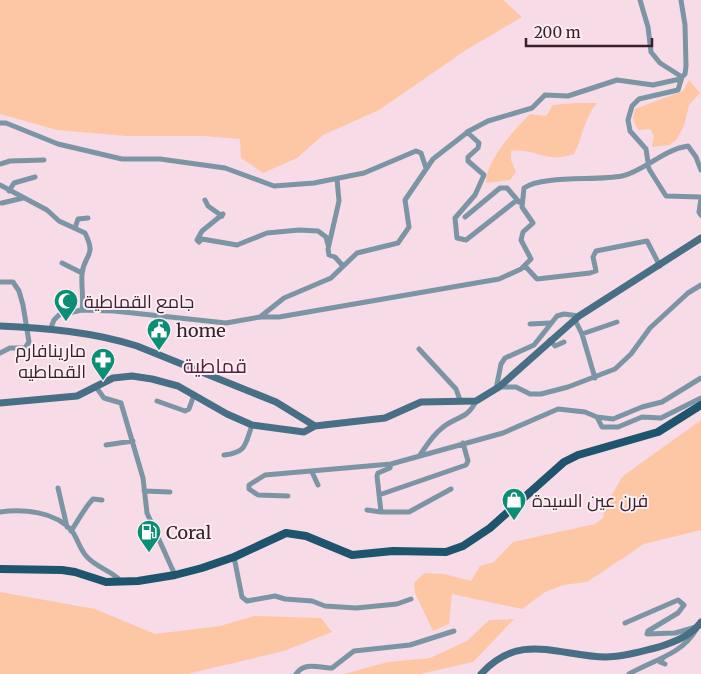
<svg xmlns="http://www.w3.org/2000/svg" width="701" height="674" viewBox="0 0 701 674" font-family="Merriweather,Cairo,serif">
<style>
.green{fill:#fdc7a5}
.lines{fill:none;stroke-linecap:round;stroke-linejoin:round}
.street{stroke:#7b95a5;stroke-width:5}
.secondary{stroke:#476f85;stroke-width:7}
.primary{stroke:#1e546e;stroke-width:8}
.labels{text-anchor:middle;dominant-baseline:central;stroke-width:4;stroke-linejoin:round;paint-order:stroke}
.poi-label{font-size:18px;fill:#39202b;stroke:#fbedf2;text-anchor:start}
.quarter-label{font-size:20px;fill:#562139;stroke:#fbedf2}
</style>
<rect width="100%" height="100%" fill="#f7dbe6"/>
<path class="green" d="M0,0H503L522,17L466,50L379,110L323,135L297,158L263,173L241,158L240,139L203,136H127L57,130L0,114Z
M689,80L700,93L689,105L684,126L677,139L669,145L652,147L654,136L650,129L638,130L633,119L635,109L683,91Z
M576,103H597C584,118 583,137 574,154C545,164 536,148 511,151V160L516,172L510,180L486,183C486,160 514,130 530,114L546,116L553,105Z
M701,420V530L644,544L587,582L563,585L545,592L522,609L452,594L449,624L433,631L415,593L414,583L424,573L444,574L471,581L480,566L494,562L513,542L595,524L603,518L605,506L623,476Z
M0,592L95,609L155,634L220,626L254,616L321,618L332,632L284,651L187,674H0Z
M514,619L473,662L420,674H344L388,662L430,658L467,641L489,620Z"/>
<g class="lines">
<path class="street" d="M640,0L648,27L651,52L660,63L682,77L678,90L639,99L632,106L628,120L630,131L646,149L649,169L666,196L701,197
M0,123H6L58,144L122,159H160L225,168L274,186L314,183L364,173L416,151L421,153L426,168
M467,132L479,143L478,148L468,157V161L484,175L475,195L455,218L457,238L466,240L517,200
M0,164L10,161L44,160
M337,179L339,201L328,249L329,255L335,257L343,266
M0,185L47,210L59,221L85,233C97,257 84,254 82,274C81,287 84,298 82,310
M9,191L14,183L35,177
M701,199L699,212L701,215
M205,200L208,206L222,216
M2,203L23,198
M223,214L202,231L197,240L199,242L202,239L237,245L267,233L299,230L318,231L326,237L328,245
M465,217L500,188H507L519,202
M75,228L78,219L88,218
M62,263L82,273
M525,266L537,279L590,273L596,271L593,257L596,251L647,241L660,266
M0,282H13L19,291L23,305L29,342L25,348H10L0,353
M260,317L284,298L331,278L357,253L398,243L409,227L405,200L433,159L469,131L488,121L532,108L545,95L568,96L617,80L653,85L680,79L685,74L686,66L685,25L681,0
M575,320L582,334L595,378
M530,324L550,323
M50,330L54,320L59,315L82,310L114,311L226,323L260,317H279L499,279L521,269L531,259L521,240L523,232L533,223L522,207L524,188C542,175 597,181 622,176C645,171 662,150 688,146L696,157L701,170
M582,334L617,322
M550,340L555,346L564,342
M419,349L456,389L460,400
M96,387L104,398L121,403L143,478L147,513L175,575
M499,387H516L530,394H541L568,387L615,369L631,354L650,328L688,293L701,285
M496,389L501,364L505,358L534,345L557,316L564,314L579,316
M157,401L185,411L189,409L194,395
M597,417L613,419L642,407L662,402L701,378
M106,445L133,441
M224,455C247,452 245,445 252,425
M420,455C427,445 432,436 442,428C456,416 467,420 476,401
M391,464L390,468L378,473L377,476L381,512H409L451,489
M312,472L318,485
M58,488L67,527
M144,491L170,492
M379,495L466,465L468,461L463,443
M288,496L258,495L249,489V485L265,475L391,464L503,433L558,409L585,412L597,417L602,427H618L642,417L661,418L701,398
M367,510L381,512
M0,512C23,509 55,511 72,531C78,539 80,551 88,558C98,568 112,571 122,582
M71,531C78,521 85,507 93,499L102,500
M234,557L242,597L247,601L275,596L285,599L312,601L325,606L356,608L397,604L411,599
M625,623L678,600L684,605L678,613L648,631L647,634L675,633L696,627
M663,658L660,662L665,664
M296,674C305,661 319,668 332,668L354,651L410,645L454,631
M629,674C653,660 681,655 696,630"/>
<path class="secondary" d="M0,326C46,328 93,332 137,346L276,402L315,426L385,418L421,402L476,401L499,387L579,316L701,238
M0,403L77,396L113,378L132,376L152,379L178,386L227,414L252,425L304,432L315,426
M481,674C520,631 558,656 606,657C624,657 642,651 659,647C674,642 691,636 701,622"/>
<path class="primary" d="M0,569L62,570L75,572L106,582L138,581L175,575L202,568L234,557L286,533L306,536L352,555L393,551L446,552L463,546L490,528L564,462L578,455L658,432L701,405"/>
</g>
<defs>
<symbol id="mosque-pin" viewBox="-11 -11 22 30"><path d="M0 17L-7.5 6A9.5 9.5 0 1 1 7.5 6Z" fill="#0a8e74" stroke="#fbedf2"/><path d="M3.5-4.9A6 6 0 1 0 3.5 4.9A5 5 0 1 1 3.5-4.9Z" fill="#fff"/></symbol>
<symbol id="civic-pin" viewBox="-11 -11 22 30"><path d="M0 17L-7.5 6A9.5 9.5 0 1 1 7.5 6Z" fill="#0a8e74" stroke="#fbedf2"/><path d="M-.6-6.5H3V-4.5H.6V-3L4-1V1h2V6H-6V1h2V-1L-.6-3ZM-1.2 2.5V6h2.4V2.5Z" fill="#fff"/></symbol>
<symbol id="pharmacy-pin" viewBox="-11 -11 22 30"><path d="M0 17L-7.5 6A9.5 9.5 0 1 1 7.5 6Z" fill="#0a8e74" stroke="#fbedf2"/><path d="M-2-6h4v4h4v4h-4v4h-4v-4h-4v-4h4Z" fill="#fff"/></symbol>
<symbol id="shop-pin" viewBox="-11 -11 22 30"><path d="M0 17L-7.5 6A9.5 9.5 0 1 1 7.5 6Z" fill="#0a8e74" stroke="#fbedf2"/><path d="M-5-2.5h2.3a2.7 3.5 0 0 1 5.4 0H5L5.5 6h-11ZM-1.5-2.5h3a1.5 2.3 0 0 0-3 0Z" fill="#fff"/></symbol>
<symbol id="fuel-pin" viewBox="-11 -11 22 30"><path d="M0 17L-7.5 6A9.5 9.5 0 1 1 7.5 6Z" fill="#0a8e74" stroke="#fbedf2"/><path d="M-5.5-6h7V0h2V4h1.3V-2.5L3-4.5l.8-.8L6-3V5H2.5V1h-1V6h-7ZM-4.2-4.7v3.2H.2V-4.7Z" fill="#fff"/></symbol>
</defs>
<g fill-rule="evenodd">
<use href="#mosque-pin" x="52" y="287" width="28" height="38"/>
<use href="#civic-pin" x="145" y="316" width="28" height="38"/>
<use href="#pharmacy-pin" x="89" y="346" width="28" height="38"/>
<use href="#shop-pin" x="500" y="486" width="28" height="38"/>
<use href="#fuel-pin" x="135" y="518" width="28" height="38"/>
</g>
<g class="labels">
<g class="poi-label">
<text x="84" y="301">جامع القماطية</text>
<text x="176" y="330">home</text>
<text x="86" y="350" text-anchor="end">مارينافارم<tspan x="86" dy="21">القماطيه</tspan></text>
<text x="532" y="500">فرن عين السيدة</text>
<text x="166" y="532">Coral</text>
</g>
<g class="quarter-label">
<text x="215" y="365">قماطية</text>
</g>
</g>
<path d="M526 38v8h126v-8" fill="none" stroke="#39202b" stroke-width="2.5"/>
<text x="534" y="38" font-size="15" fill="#39202b" stroke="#fbedf2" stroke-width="4" paint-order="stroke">200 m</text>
</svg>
